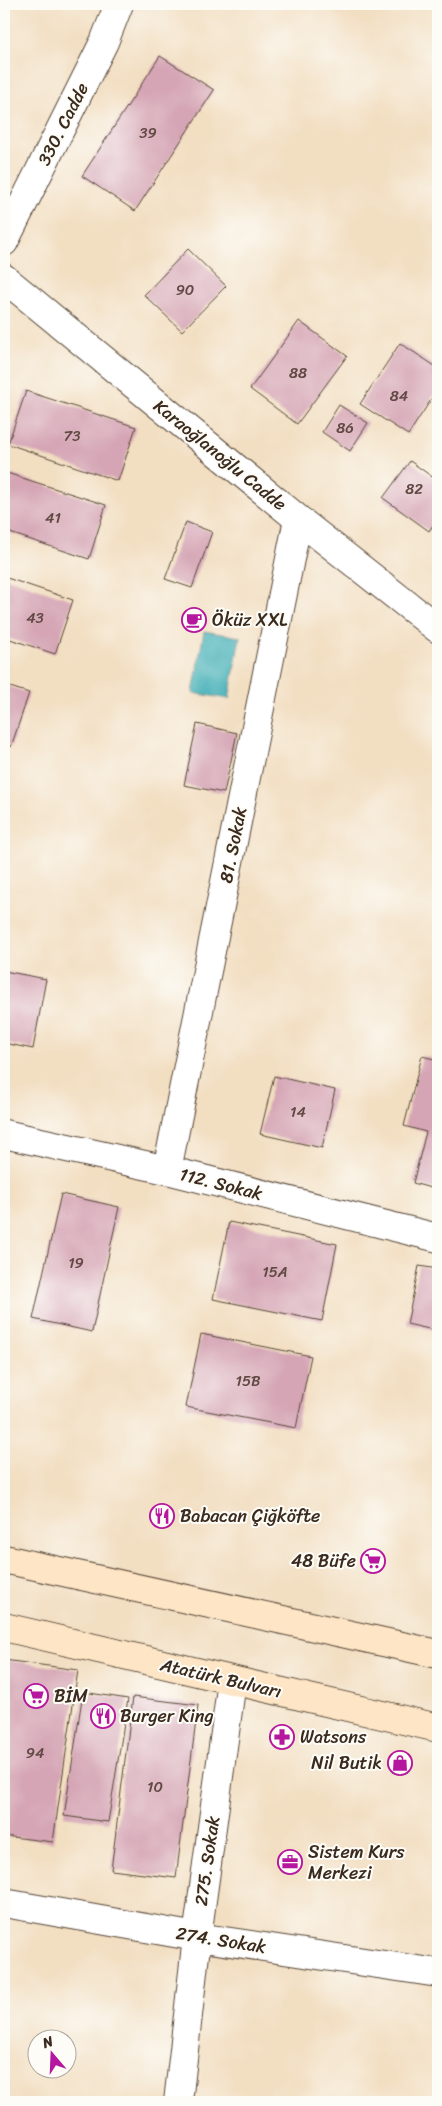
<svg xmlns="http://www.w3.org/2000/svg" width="442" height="2106" viewBox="0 0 442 2106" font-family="Sriracha,sans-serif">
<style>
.water{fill:#39abb3;stroke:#3a6a68}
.building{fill:#d5a5b5}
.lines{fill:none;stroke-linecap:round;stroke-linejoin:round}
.street-casing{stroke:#564536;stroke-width:30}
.secondary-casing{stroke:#564536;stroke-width:30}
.street{stroke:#fff;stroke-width:28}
.secondary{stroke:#fde5c5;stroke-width:28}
.labels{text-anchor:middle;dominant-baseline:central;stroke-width:4;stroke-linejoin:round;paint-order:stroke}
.number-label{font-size:15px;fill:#624944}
.street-label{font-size:18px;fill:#3b2a1e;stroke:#fdfcf7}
.poi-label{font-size:18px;fill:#3b2a1e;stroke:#fdfcf7;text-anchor:start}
</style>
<rect width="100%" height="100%" fill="#fdfcf7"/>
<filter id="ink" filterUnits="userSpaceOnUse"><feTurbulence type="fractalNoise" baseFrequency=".02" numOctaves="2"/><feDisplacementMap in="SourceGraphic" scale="10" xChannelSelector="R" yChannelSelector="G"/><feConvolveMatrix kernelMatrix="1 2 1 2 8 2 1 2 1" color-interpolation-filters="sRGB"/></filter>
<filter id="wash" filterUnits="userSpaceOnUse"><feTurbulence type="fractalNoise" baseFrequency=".0096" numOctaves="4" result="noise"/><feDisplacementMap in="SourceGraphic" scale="20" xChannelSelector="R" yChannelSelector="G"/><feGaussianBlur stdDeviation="1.12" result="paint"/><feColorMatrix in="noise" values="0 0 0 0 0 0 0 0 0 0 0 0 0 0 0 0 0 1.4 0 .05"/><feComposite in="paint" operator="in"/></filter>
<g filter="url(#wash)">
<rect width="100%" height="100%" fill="#f2dec1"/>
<path class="water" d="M204,631L240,637L229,699L193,693Z"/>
<g id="blocks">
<path class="building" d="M160,56L214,90L135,211L82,176Z
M188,249L226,286L182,331L144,295Z
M299,321L347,356L297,424L250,389Z
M400,343L438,368V389L408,435L360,404Z
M26,391L136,427L118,481L8,444Z
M339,405L368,423L350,451L322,432Z
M410,461L438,481V518L429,531L383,498Z
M4,472L106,505L89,559L4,531Z
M186,522L212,532L192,588L165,579Z
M4,577L73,600L55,654L4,637Z
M4,685L29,693L11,747L4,744Z
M197,724L237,733L224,793L184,785Z
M4,971L46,979L33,1049L4,1043Z
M422,1056L438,1060V1190L413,1183L426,1132L404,1126Z
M274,1076L335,1090L322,1148L260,1134Z
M61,1194L119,1207L92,1332L33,1319Z
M229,1222L337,1244L322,1321L213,1299Z
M419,1266L438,1269V1331L407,1324Z
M201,1334L311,1356L296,1428L186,1407Z
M4,1660L78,1670L53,1842L4,1836Z
M83,1692L128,1699L108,1822L64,1816Z
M133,1697L198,1705L176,1878L111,1870Z"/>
</g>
</g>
<g filter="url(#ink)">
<use href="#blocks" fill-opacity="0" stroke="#564536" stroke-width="1"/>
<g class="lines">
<defs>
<path id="street" d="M4,242L104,42L119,4
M4,278L298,519L438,629
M4,1134L167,1170L438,1238
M167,1170L298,519
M4,1903L197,1937L438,1973
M178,2102L197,1937L232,1681"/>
<path id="secondary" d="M4,1559L438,1654
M4,1627L438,1728"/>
</defs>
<use href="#street" class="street-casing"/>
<use href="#secondary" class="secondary-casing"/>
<use href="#street" class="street"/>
<use href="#secondary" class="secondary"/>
</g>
</g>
<defs>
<symbol id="cafe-ring" viewBox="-11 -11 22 22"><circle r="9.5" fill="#fdfcf7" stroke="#b5179e" stroke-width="1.5"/><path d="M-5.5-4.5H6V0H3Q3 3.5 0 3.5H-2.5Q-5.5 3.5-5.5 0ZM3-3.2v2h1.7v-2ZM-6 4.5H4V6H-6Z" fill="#b5179e"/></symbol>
<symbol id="restaurant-ring" viewBox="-11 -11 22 22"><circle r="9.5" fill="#fdfcf7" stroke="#b5179e" stroke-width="1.5"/><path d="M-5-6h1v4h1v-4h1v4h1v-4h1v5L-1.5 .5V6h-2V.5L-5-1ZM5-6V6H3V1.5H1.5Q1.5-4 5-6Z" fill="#b5179e"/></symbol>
<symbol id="supermarket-ring" viewBox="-11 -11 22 22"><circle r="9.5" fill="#fdfcf7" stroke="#b5179e" stroke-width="1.5"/><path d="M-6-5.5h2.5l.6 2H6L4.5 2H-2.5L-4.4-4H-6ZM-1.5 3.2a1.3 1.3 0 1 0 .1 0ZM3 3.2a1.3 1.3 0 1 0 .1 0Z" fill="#b5179e"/></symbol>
<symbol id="pharmacy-ring" viewBox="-11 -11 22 22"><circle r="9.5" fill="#fdfcf7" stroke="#b5179e" stroke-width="1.5"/><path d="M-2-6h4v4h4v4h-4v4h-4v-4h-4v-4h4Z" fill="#b5179e"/></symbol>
<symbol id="shop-ring" viewBox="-11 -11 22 22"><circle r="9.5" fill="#fdfcf7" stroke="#b5179e" stroke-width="1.5"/><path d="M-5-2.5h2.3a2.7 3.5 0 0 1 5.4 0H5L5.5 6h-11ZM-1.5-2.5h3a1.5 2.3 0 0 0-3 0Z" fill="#b5179e"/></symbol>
<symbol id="office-ring" viewBox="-11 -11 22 22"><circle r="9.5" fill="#fdfcf7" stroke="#b5179e" stroke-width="1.5"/><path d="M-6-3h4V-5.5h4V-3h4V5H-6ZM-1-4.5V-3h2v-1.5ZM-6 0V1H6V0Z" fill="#b5179e"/></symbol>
</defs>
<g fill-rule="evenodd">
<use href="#cafe-ring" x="180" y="606" width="28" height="28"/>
<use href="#restaurant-ring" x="148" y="1502" width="28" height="28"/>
<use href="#supermarket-ring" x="359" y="1547" width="28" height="28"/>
<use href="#supermarket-ring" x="22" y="1682" width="28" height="28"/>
<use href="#restaurant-ring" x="89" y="1702" width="28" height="28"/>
<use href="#pharmacy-ring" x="268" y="1723" width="28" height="28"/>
<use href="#shop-ring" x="386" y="1749" width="28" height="28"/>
<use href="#office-ring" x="276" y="1848" width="28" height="28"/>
</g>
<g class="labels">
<g class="number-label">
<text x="148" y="133">39</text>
<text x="185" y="290">90</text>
<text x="298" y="373">88</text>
<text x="399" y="396">84</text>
<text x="345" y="428">86</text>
<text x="72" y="436">73</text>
<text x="414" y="489">82</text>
<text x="53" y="518">41</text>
<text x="35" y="618">43</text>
<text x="298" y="1112">14</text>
<text x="76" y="1263">19</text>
<text x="275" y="1272">15A</text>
<text x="248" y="1381">15B</text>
<text x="35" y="1753">94</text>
<text x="155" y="1787">10</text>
</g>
<g class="street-label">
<text transform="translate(63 124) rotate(-63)">330. Cadde</text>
<text transform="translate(220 455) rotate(39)">Karaoğlanoğlu Cadde</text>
<text transform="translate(233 845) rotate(-79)">81. Sokak</text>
<text transform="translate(221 1184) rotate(14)">112. Sokak</text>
<text transform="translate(221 1678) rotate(13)">Atatürk Bulvarı</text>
<text transform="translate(207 1861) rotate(-82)">275. Sokak</text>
<text transform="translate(221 1940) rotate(9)">274. Sokak</text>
</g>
<g class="poi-label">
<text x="212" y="620">Öküz XXL</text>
<text x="180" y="1516">Babacan Çiğköfte</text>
<text x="356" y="1561" text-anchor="end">48 Büfe</text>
<text x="54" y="1696">BİM</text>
<text x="120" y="1716">Burger King</text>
<text x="300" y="1737">Watsons</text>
<text x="382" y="1763" text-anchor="end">Nil Butik</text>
<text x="308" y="1852">Sistem Kurs<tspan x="308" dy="21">Merkezi</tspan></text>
</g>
</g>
<rect width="442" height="2106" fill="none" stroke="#fdfcf7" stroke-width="20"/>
<g transform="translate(52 2054) rotate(341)"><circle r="24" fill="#fdfcf7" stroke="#afa8a0"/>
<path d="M0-4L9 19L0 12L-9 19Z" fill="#b5179e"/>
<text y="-8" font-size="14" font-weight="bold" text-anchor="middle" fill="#3b2a1e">N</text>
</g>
</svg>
